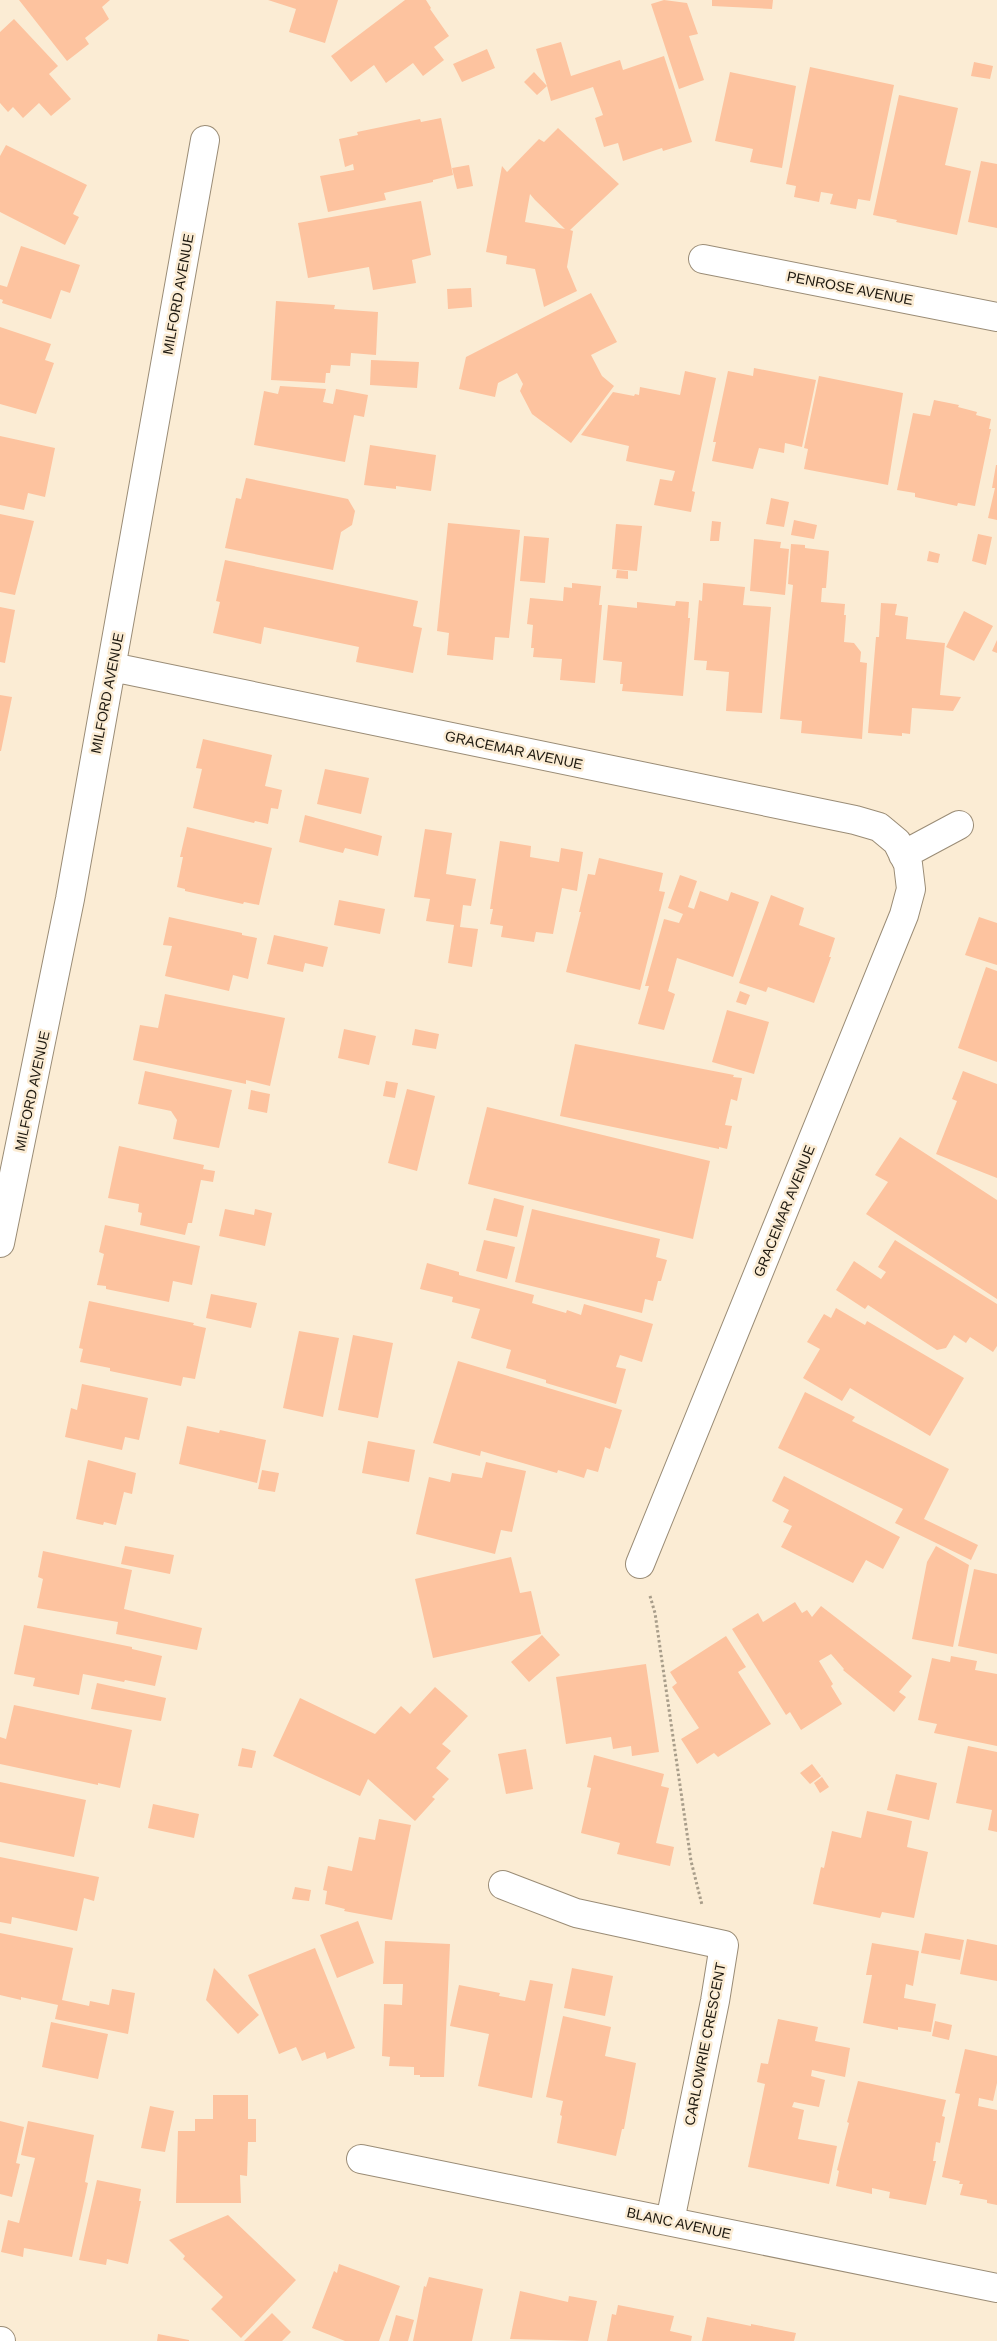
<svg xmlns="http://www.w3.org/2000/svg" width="997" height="2341" viewBox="0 0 997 2341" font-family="Arial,sans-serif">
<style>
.building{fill:#fdc39f;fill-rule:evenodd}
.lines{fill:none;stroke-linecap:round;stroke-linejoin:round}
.minor-casing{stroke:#9a8c76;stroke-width:30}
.path{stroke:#a89d8a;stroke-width:3;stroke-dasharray:2.5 2.5;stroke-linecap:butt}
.minor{stroke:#fff;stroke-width:28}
.labels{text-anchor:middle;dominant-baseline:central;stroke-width:5;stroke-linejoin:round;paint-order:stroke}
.street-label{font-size:14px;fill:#1d180f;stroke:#fbecd4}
</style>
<rect width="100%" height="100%" fill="#fbecd4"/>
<path class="building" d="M19,0H110L102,7L109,19L85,38L89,44L67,61Z
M268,0H338L325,43L289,32L296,9Z
M405,0H426L431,8L430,9L449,36L434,47L444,60L423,76L413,63L386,83L374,65L351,82L331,56Z
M664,0L687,3L698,34L689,36L704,80L679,89L651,4Z
M712,0H773L772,9L712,6Z
M14,19L58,66L49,74L71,99L51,116L39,103L23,118L13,107L8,112L0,103V32Z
M561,42L571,76L620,60L623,70L664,56L692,142L663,151L662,148L623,161L618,143L604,147L595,118L603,115L593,87L551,101L547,86L537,95L524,82L534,72L547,86L536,49Z
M487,49L495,68L462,82L453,64Z
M974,62L993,66L990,79L971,76Z
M810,67L894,85L870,201L858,199L856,209L830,204L833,194L821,192L819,202L794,197L796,186L786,184Z
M730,72L796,86L782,168L750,162L753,149L715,141Z
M899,95L958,108L945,165L971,171L957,235L896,222L897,220L873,215Z
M441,118L453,175L433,180V182L384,193L386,200L328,212L320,176L354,170L353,164L345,167L339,139L358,135L357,132L420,119L421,122Z
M558,128L619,184L570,230L573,231L567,267L577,291L544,307L535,269L506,264L507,256L486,252L502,166L507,172L539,139L544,142ZM530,194L535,200L565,229L525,222Z
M6,145L87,185L73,214L79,217L65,245L0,212V156Z
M981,161L997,164V228L968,222Z
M469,165L473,186L457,189L452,168Z
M421,201L431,255L412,260L416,283L373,290L369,267L308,278L298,223Z
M21,246L80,265L70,293L61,290L51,319L2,303L3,300L0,299V285L7,287Z
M471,288L472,307L448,309L447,289Z
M591,293L617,342L591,355L602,376L614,386L571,443L532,414L520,391L523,384L517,373L498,383L495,397L459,389L466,357Z
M276,301L335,305L334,309L378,312L376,355L351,353L350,366L331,365L330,373H326L325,383L271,380Z
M0,327L51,344L45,360L54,363L36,414L0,404Z
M371,360L419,362L417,388L370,385Z
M754,368L816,380L802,447L785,443L784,453L759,448L753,469L712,461L716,442H713L728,371L753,376Z
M685,371L716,378L692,491L695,492L691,512L654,505L660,479L672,481L675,471L626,461L629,446L581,435L613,392L634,396L635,394L639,395L640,387L680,395Z
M819,376L903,393L888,485L804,469L808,449L804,448Z
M280,386L326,389L323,402L333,404L336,389L368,395L364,417L354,415L345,462L254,445L264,391L278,394Z
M934,400L959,405L958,407L977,412L976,415L991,419L989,429H991L975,506L958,503L957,506L915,497V493L897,490L913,413L930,416Z
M0,436L55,448L45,497L28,493L24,510L0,505Z
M370,445L436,455L431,491L396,486V489L364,485Z
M996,465H997V520L988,518L995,488H992Z
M246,478L348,499L355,511L352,525L341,532L333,570L225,548L236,498L241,499Z
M771,498L789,502L784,527L766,524Z
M0,514L34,521L15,595L0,592Z
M794,520L817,525L814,539L791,535Z
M712,521L721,522L719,541H710Z
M448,523L520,530L509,638L495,637L493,660L447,655L449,633L437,631Z
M616,524L642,526L637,571L612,569Z
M978,534L992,537L986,565L972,561Z
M524,536L549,538L545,583L520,581Z
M754,539L781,542L780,548L789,549L785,595L750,591Z
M791,544L805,545V548L829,551L826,588H822L821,602L845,604L844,615H846L844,642L854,643L861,652L860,662L867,663L862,739L801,733L802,721L780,719L793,585L788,584Z
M929,551L940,554L938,563L927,561Z
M225,560L418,601L413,626L422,628L413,673L356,662L359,647L264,627L261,644L213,633L220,602L216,601Z
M617,570L628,571V579L616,578Z
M572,583L601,586L599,605H602L595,683L560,680L562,659L533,657L534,648H531L533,625L527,624L530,598L563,601L564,587L572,588Z
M703,583L745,587L743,605L771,607L762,713L726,711L729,672L706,670L707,661L694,660L699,600L702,601Z
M676,601L689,602L688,618H690L683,696L622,691L623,684H620L622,662L603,660L608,605L637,608V602L675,606Z
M881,603L897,604L895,615L908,617L906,639L945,643L940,695L961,697L953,711L912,708L910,734L902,733V736L868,733L876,637H879Z
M0,607L15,610L5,663L0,662Z
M964,611L993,626L974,661L946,647Z
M997,640V653L992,651Z
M0,695L12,697L1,751H0Z
M203,739L272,755L265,786L282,790L278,809L271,808L268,824L255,821L254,823L193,808L202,769L196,768Z
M325,769L369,778L361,814L317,804Z
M305,815L382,836L378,856L345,848L343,853L299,842Z
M187,827L272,848L259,905L244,902L243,904L185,891V889L177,887L183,857H180Z
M425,829L452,833L446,874L476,879L471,906L463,905L460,927L478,929L472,967L448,963L454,925L426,921L430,899L414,897Z
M500,841L531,846L530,857L559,862L561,848L583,852L577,891L562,888L553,934L536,932L534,942L501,937L503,926L490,924L493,909H490Z
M599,858L663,873L659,891L665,892L640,990L566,972L581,912H579L588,874L595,875Z
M680,875L697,881L688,907L694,909L700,891L728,901L731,892L759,902L733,977L677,958L668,991L675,994L664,1030L638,1024L649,986H645L664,919L679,923L683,914L668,908Z
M771,895L804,908L799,925L835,938L829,957H831L814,1003L768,987L766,992L739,983Z
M339,900L385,909L380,934L334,925Z
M169,917L242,933V935L257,938L248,979L233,975L229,991L165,976L172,946L163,945Z
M979,917L997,923V965L965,955Z
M274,935L328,947L323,967L305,963L303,972L267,964Z
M986,967L997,971V1062L958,1048Z
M740,991L750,995L746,1005L736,1002Z
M165,994L285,1018L270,1086L246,1080V1084L133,1060L140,1025L158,1028Z
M727,1010L769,1022L754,1074L712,1062Z
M344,1029L376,1036L369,1065L338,1058Z
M415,1029L439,1034L436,1049L412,1045Z
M575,1044L734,1075L733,1077L742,1078L737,1101L731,1099L725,1125L732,1126L727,1149L719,1147V1149L560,1116Z
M145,1071L232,1090L219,1148L173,1139L177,1120L171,1111L138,1104Z
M963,1071L997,1084V1178L936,1154L957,1101L952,1099Z
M386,1081L398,1083L395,1098L383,1096Z
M407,1089L435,1096L417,1171L388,1163Z
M251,1090L270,1094L267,1113L248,1109Z
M487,1107L710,1161L693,1239L468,1184Z
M900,1137L997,1200V1299L866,1214L888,1182L875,1175Z
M119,1146L204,1165L203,1169L215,1171L213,1182L201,1180L192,1223H188L185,1235L140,1225L142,1213L138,1212L139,1204L108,1198Z
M494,1198L524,1206L517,1237L486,1230Z
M225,1209L254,1215L255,1209L272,1213L265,1246L219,1236Z
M532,1209L660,1239L656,1257L667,1260L661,1281H658L653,1301L645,1299L642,1313L515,1282Z
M105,1225L200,1246L192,1285L173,1281L169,1302L106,1289V1286L97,1285L104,1254L99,1252Z
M484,1240L515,1247L507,1279L476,1271Z
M895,1240L997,1304V1346L993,1352L970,1337L966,1343L954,1335L946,1348L937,1350L868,1305L865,1309L836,1290L854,1261L881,1279L886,1272L878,1267Z
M427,1263L459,1272V1275L534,1295L532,1303L566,1313L567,1310L581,1315L584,1304L653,1324L642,1362L620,1355L616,1367L626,1369L616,1404L546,1383V1380L506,1368L511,1350L471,1338L480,1309L452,1302L453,1297L420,1289Z
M211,1294L257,1303L251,1328L206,1318Z
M89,1301L194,1323L193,1325L206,1328L195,1379L183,1377L181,1386L110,1371V1368L80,1362L83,1349L79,1348Z
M836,1308L865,1325L867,1321L964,1378L930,1436L850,1388L842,1401L803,1378L820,1349L807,1342L824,1314L831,1318Z
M299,1331L339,1338L323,1417L283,1408Z
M353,1335L393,1343L378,1418L338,1410Z
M458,1361L622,1410L610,1449L605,1447L598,1472L587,1469L584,1478L558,1470L557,1473L481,1451L480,1456L433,1443Z
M82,1384L148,1398L139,1440L125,1437L122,1450L65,1437L71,1408L77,1410Z
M805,1392L855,1417L852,1421L949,1469L924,1519L978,1545L971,1560L895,1523L903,1509L778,1448Z
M187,1426L219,1433L220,1430L266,1440L257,1483L179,1464Z
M368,1441L415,1450L409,1482L362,1473Z
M88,1460L136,1473L132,1494L124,1492L116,1525L104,1522L103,1525L76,1519Z
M486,1462L526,1471L512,1532L501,1530L495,1554L416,1534L429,1477L450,1482L452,1473L482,1478Z
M262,1470L279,1473L275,1492L258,1489Z
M784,1476L900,1537L883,1569L866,1560L853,1583L781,1547L792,1526L783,1522L789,1510L772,1501Z
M125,1546L174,1555L170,1574L121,1564Z
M936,1546L969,1565L953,1647L912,1639L927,1562Z
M43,1551L132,1570L124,1609L202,1628L197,1650L116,1634L118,1622L37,1608L43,1579L38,1577Z
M511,1557L520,1593L531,1591L541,1634L433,1658L415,1579Z
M974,1569L997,1574V1654L958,1646Z
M795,1602L802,1613L807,1610L812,1617L821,1606L912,1676L899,1692L906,1697L894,1712L843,1670L844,1669L831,1654L819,1661L833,1684L831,1686L842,1704L801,1730L790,1712L786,1715L732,1629L758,1613L763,1622Z
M24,1625L132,1647V1649L162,1656L155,1686L125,1680L124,1682L83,1674L79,1695L33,1686L35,1678L14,1674Z
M542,1635L560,1655L529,1682L511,1662Z
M726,1636L746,1667L738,1672L771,1724L718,1757L714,1753L697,1764L681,1739L699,1728L672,1687L677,1683L670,1672Z
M951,1656L977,1661L975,1670L997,1674V1746L934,1733L937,1724L918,1720L932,1658L950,1662Z
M646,1664L659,1752L632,1756L631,1746L613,1749L611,1737L566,1744L556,1677Z
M97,1683L166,1698L161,1721L91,1709Z
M435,1687L468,1716L442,1744L451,1751L436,1768L449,1779L432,1797L435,1799L415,1821L368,1779L360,1796L273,1756L300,1698L375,1734L401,1706L410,1714Z
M14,1705L132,1730L120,1788L98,1783V1785L0,1764V1737L6,1739Z
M968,1746L997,1752V1832L988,1830L992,1810L956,1803Z
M242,1748L256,1751L252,1768L238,1766Z
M526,1749L533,1789L506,1794L498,1754Z
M594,1755L664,1774L661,1786L669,1788L656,1843L674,1847L670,1866L617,1854L620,1843L581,1833L591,1788L587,1787Z
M812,1764L821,1776L810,1784L800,1773Z
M896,1774L937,1783L929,1820L887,1810Z
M822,1777L829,1787L820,1793L814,1783Z
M0,1782L86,1800L74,1857L0,1842Z
M153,1804L199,1814L194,1838L148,1828Z
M867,1811L912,1821L907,1847L928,1852L914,1918L882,1912L880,1918L813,1904L821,1867L824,1868L832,1831L861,1838Z
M379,1819L411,1825L392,1920L344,1911L345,1909L325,1904L327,1891L323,1890L328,1866L352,1871L359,1837L375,1840Z
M0,1857L99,1877L94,1901L84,1898L77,1931L12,1917L11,1924L0,1922Z
M295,1887L311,1890L309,1901L292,1899Z
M358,1921L374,1963L337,1978L320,1935Z
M0,1933L73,1948L62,2000L89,2006L90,2001L109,2005L112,1989L135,1993L128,2034L55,2019L58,2005L21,1997V2000L0,1995Z
M925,1933L964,1940L960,1960L921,1953Z
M967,1939L997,1945V1981L960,1974Z
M385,1941L450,1944L444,2077H420V2075H414V2067L389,2066L390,2057L382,2056L384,2004L402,2005L403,1984H383Z
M872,1943L919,1951L913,1986L906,1984L904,1998L936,2004L931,2032L898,2027V2030L863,2023L872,1975H866Z
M315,1948L355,2048L327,2059L325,2052L302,2061L296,2047L279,2054L248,1975Z
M214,1968L259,2015L238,2034L206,2000Z
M572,1968L613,1976L605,2016L564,2008Z
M530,1980L553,1984L532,2098L478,2086L489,2034L450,2026L459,1985L500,1993L499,1996L525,2001Z
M563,2016L611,2027L605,2056L636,2063L624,2129H622L616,2156L557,2143L562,2116L560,2115L563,2101L546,2097Z
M778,2019L818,2027L815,2041L850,2048L845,2077L812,2070L811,2076L825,2080L819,2107L794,2102L792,2107L804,2110L798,2139L837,2146L829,2184L748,2167L765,2084L757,2082L761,2063L768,2064Z
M935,2021L952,2025L949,2040L932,2036Z
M51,2022L108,2034L98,2079L42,2067Z
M965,2049L997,2056V2083L993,2101L979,2098L978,2106L997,2110V2205L987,2203V2200L960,2195L963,2184H959L960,2181L942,2177L960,2094L955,2093Z
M858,2081L946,2100L942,2116L945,2117L940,2143L936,2142L933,2161H936L926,2205L889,2198L890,2192L872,2188V2194L836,2186L839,2171L837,2170L849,2123L847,2122Z
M213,2095H248V2119H256V2142H248L247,2176L240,2175L241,2203H176L178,2131H195V2119H213Z
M150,2106L174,2111L165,2152L141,2148Z
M0,2121L24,2127L16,2163L20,2164L12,2197L0,2194Z
M28,2121L94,2135L85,2182L88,2183L72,2257L24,2248L23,2257L1,2252L8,2220L19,2223L35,2158L21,2155Z
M97,2180L141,2189L139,2201H141L128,2264L107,2259L106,2265L79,2260Z
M228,2215L296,2280L241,2338L211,2309L223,2297L183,2259L185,2256L169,2240Z
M339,2264L400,2286L379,2341H345L312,2328L334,2271L337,2273Z
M429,2277L483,2289L472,2341H413L424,2286L426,2287Z
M520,2291L568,2302L569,2296L597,2301L588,2341L510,2339Z
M618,2305L674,2316L670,2331L692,2336L691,2341H607L612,2314L616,2315Z
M272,2313L291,2332L282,2341H244Z
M396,2315L414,2320L408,2341H389Z
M707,2317L751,2326V2324L796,2333L794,2341H702Z
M158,2334L189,2340V2341H157Z"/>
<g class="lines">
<defs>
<path id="minor" d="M703,259L997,317
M112,667L855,820L879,827L897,842L908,864L911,889L904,915L640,1564
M903,855L959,825
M0,1243L70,899L205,140
M503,1885L576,1913L724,1945L715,2001L670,2221
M361,2159L997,2288
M0,2341H1"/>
</defs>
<use href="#minor" class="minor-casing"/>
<path class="path" d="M650,1596L655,1613L691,1861L702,1905"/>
<use href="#minor" class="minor"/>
</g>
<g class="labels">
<g class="street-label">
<text transform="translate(850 288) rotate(11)">PENROSE AVENUE</text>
<text transform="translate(178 294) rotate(-80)">MILFORD AVENUE</text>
<text transform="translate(107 693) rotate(-79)">MILFORD AVENUE</text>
<text transform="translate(514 750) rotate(12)">GRACEMAR AVENUE</text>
<text transform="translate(32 1091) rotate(-78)">MILFORD AVENUE</text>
<text transform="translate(784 1211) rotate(-68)">GRACEMAR AVENUE</text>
<text transform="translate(705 2044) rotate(-79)">CARLOWRIE CRESCENT</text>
<text transform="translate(679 2223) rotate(12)">BLANC AVENUE</text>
</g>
</g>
</svg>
